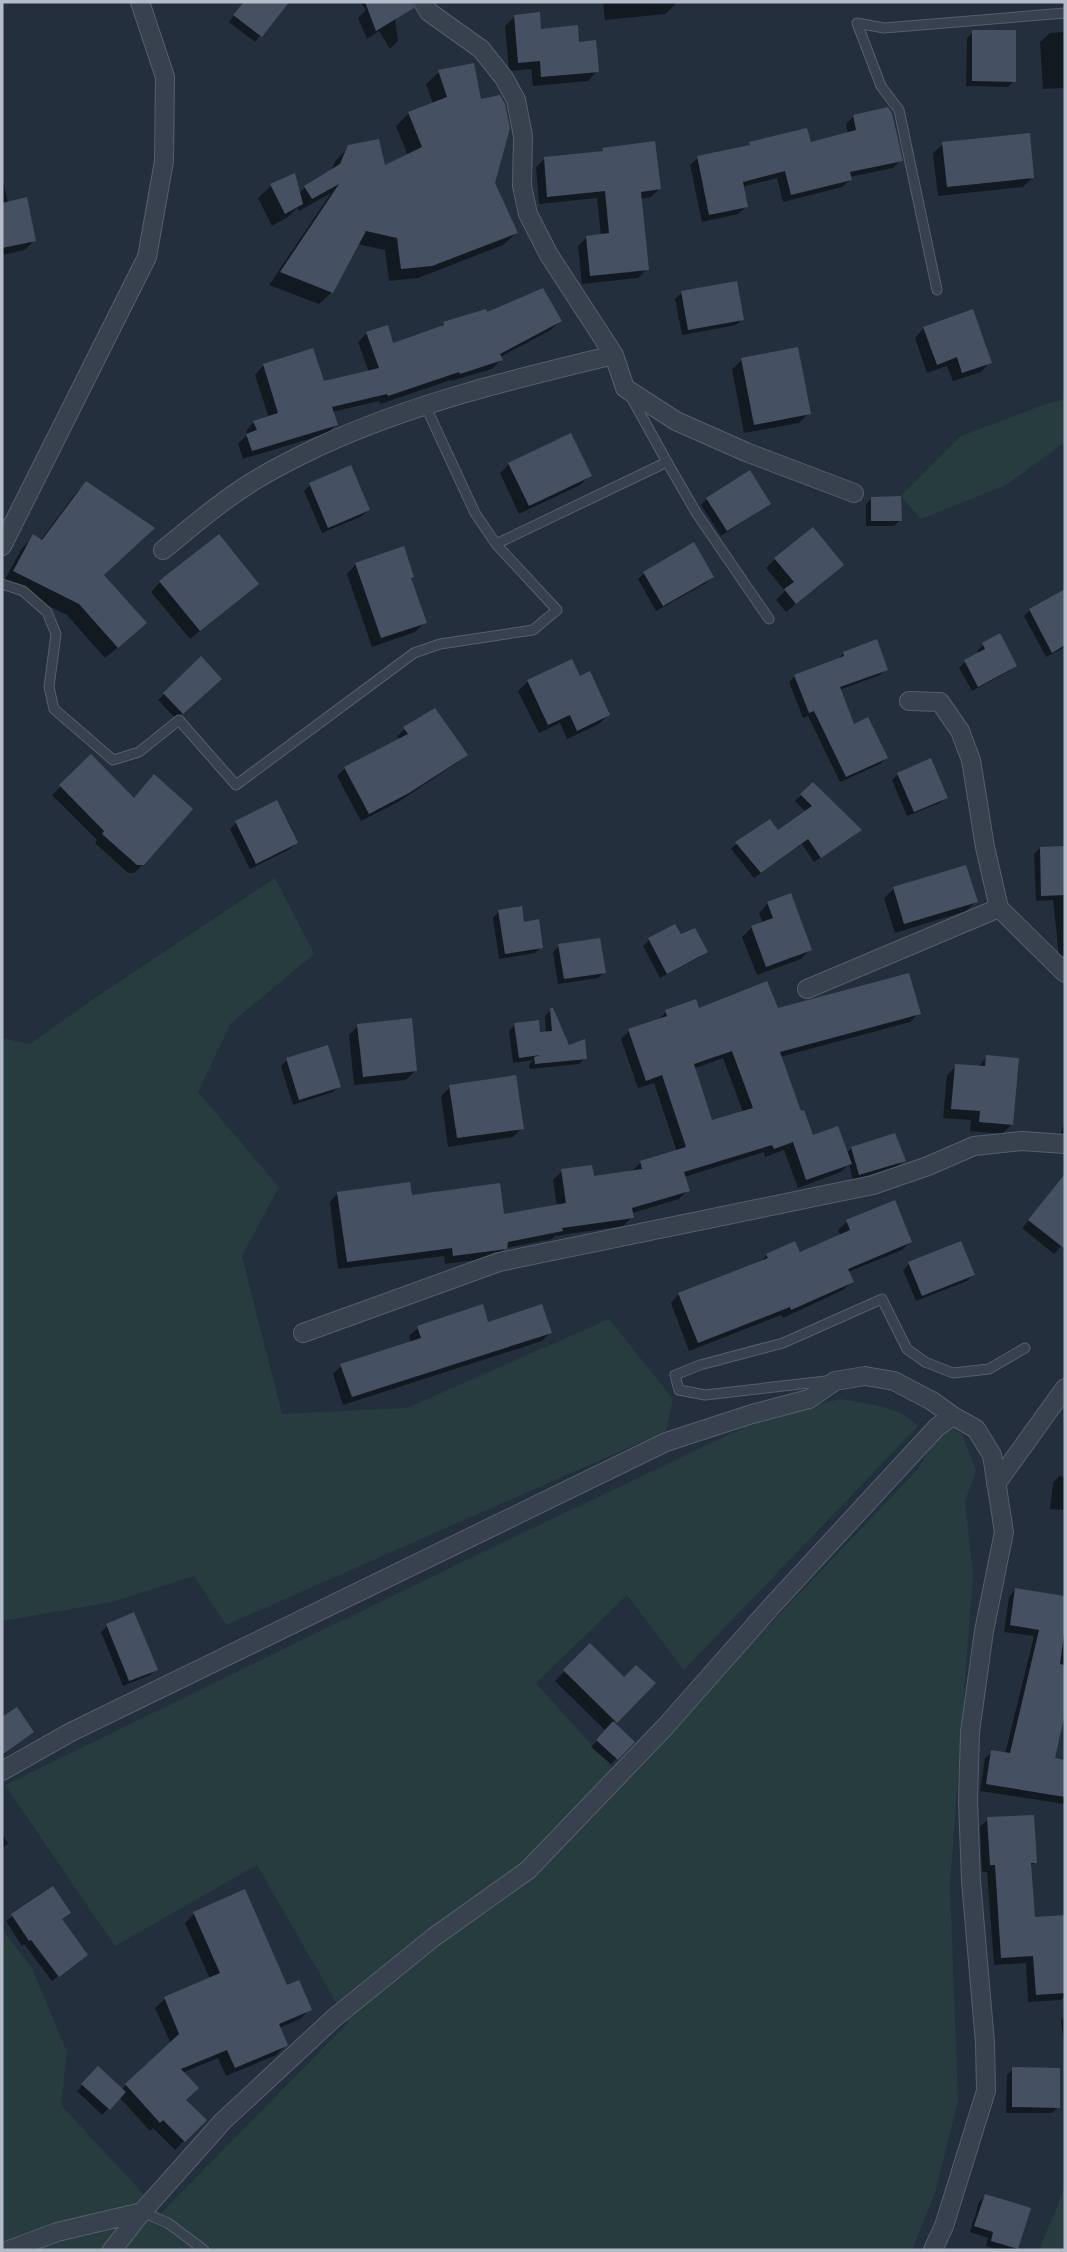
<svg xmlns="http://www.w3.org/2000/svg" width="1067" height="2252" viewBox="0 0 1067 2252" font-family="'PT Sans',sans-serif">
<style>
.green{fill:#263c3f}
.shadow{fill:#0007;fill-rule:evenodd}
.building{fill:#455162;fill-rule:evenodd}
.lines{fill:none;stroke-linecap:round;stroke-linejoin:round}
.service-casing{stroke:#565f6c;stroke-width:11}
.minor-casing{stroke:#565f6c;stroke-width:20}
.service{stroke:#38414e;stroke-width:9}
.minor{stroke:#38414e;stroke-width:18}
</style>
<rect width="100%" height="100%" fill="#242f3e"/>
<path class="green" d="M1065,399V442L1006,485L921,519L901,496L961,436L1043,405Z
M275,878L314,954L231,1023L198,1092L279,1187L242,1256L282,1414L407,1408L609,1319L673,1399L666,1431L226,1625L194,1576L112,1602L2,1621V1038L30,1044L92,1000Z
M841,1399C866,1404 900,1406 918,1426L684,1670L627,1595L536,1683L622,1779L919,1468L943,1424L962,1434L976,1471L965,1501L973,1574L950,1885L958,2101L935,2193L912,2250H2V1929L32,1968L67,2052L61,2105L161,2213L348,2023L257,1865L115,1946L5,1785L460,1563L772,1414Z
M1065,2187V2250H1039Z"/>
<path class="shadow" d="M244,2H287L255,42L229,22Z
M360,2H399L400,4L394,11L398,41L390,49L379,31L367,39L358,18L366,10Z
M603,2H674L675,5L665,14L605,20Z
M515,16L539,31L597,71L588,81L533,86L531,69L509,71L505,26Z
M973,32L1014,81L1008,87L966,86L967,38Z
M1065,32V88L1043,89L1040,42L1050,33Z
M439,72L516,233L503,245L418,278L389,281L385,250L357,244L332,292L319,304L269,285L331,193L299,211L297,208L288,217L272,226L258,198L271,186L294,176L298,194L305,188L331,171L336,160L349,147L384,167L408,156L396,126L409,113L433,104L426,84Z
M854,116L901,160L893,168L849,177L850,180L842,187L783,202L777,178L742,187L746,207L738,214L702,222L690,165L698,158L747,147L750,144H810L848,134L846,124Z
M943,144L1032,178L1023,187L938,196L933,153Z
M603,150L660,188L651,197L640,199L647,269L638,278L582,284L578,246L587,237L601,236L597,198L539,204L536,167L544,159L600,153Z
M2,176L8,203L34,240L25,250L2,255Z
M736,283L742,319L736,325L682,335L675,299L681,293Z
M486,314L560,321L551,330L500,357L501,360L492,369L451,381V380L380,404L379,401L332,412L336,424L328,433L243,459L238,444L247,435L246,431L254,422L269,418L255,375L263,366L312,350L323,383L369,372L358,342L367,333L392,345L440,328L444,323Z
M924,328L990,362L981,372L953,381L947,366L927,373L915,338Z
M742,360L809,413L799,423L744,433L732,369Z
M509,464L589,476L580,485L519,514L500,473Z
M86,483L102,575L133,635L105,658L67,615L3,583L22,548L33,537L40,541L75,494Z
M310,485L368,510L362,516L322,533L304,491Z
M872,498L900,520L894,526H866V504Z
M707,499L768,503L762,509L721,536L701,505Z
M775,559L832,574L786,612L776,600L785,591L766,568Z
M356,564L410,579L425,622L415,632L372,647L347,574Z
M644,573L712,577L706,583L656,611L638,579Z
M160,582L247,593L190,639L151,592Z
M1065,591V647L1046,657L1024,616L1030,610Z
M999,636L1015,665L1009,671L972,691L959,668L965,662L979,654L977,651L983,645Z
M844,653L886,669L880,675L839,690L853,726L886,758L880,764L840,782L808,716L803,718L789,682L795,676L838,659Z
M201,659L214,684L176,719L158,700Z
M579,678L608,715L599,724L567,739L560,723L539,733L518,691L528,681Z
M405,729L466,755L458,762L400,801L361,821L337,776L345,768L400,740L397,736Z
M91,757L143,864L134,873H128L95,843L97,840L52,795Z
M898,774L946,797L940,803L907,816L892,780Z
M813,784L854,836L814,862L802,844L754,878L731,849L736,844L777,832L806,812L795,801Z
M276,803L296,843L290,849L250,869L230,829L236,823Z
M1040,848H1065V955L1059,956L1053,900L1036,901L1034,854Z
M894,889L976,901L966,911L895,933L884,898Z
M768,903L810,949L801,959L757,975L742,937L752,927L763,923L759,913Z
M499,911L523,924L541,947L535,953L499,959L493,918Z
M674,926L680,936L706,951L700,957L660,978L643,946L649,940Z
M559,946L604,972L598,978L558,984L553,952Z
M551,1010L568,1047L585,1058L579,1064L530,1069L529,1065L533,1060L513,1063L509,1031L515,1025L539,1034L546,1033L545,1016Z
M698,1010L919,1013L910,1022L780,1057L800,1113L812,1137L846,1153L852,1148L904,1160L898,1166L853,1180L849,1164L841,1172L798,1188L784,1150L765,1157L764,1152L684,1177L688,1190L679,1199L632,1213V1217L623,1226L555,1236L552,1239L505,1248L497,1257L445,1264L444,1256L338,1269L330,1202L338,1193L410,1197L503,1216L557,1206L553,1180L562,1171L592,1178L632,1171L641,1162L677,1152L654,1083L638,1088L621,1039L629,1031L657,1021L666,1012ZM723,1058L743,1112L711,1122L693,1069Z
M358,1026L416,1070L406,1080L354,1085L349,1035Z
M987,1057L1012,1124L1002,1134L970,1131L971,1120L943,1118L947,1075L956,1066L977,1068Z
M287,1060L339,1086L333,1092L293,1105L281,1066Z
M450,1087L522,1128L513,1137L448,1147L441,1096Z
M1065,1120V1140L1059,1138Z
M1064,1178L1065,1180V1246L1063,1244L1054,1254L1022,1228Z
M847,1222L910,1242L902,1250L848,1272L852,1282L843,1290L783,1318L781,1315L689,1351L671,1303L679,1294L758,1264L767,1255H799L841,1236L838,1230Z
M909,1264L973,1275L967,1281L916,1301L903,1270Z
M487,1324L550,1333L542,1341L343,1405L333,1374L341,1366L411,1343L409,1336L418,1328Z
M1059,1476L1065,1477V1510L1050,1509L1053,1483Z
M1015,1590L1065,1598V1705L1053,1759L1065,1762V1804L980,1791L985,1758L992,1752L1005,1754L1034,1636L1004,1632L1009,1597Z
M133,1615L156,1669L150,1675L123,1686L101,1632L107,1626Z
M590,1646L624,1679L653,1683L613,1724L633,1742L611,1764L591,1747L606,1731L555,1681Z
M2,1717L32,1732L2,1756Z
M988,1819L1035,1862L1030,1867L1033,1919L1065,1917V1996L1061,2000L1028,2002L1026,1963L994,1965L987,1872H982L980,1827Z
M2,1834L8,1843L2,1849Z
M52,1888L69,1913L60,1921L80,1960L52,1981L24,1944L22,1946L6,1921Z
M194,1914L286,1988L309,2010L300,2019L279,2028L286,2045L276,2055L226,2076L218,2058L182,2073L184,2100L204,2120L175,2150L153,2128L150,2131L119,2097L102,2115L77,2091L98,2068L121,2090L171,2044L155,2008L165,1999L210,1979L185,1923Z
M1065,2016V2057L1061,2020Z
M1013,2069L1058,2107L1052,2113H1006L1007,2075Z
M985,2196L1016,2248L1014,2250H998L986,2246L988,2238L970,2232L979,2202Z"/>
<path class="building" d="M244,2H289L262,37L233,15Z
M365,2H412L414,8L376,31Z
M540,12L541,29L578,25L579,42L596,40L599,72L541,77L540,61L518,63L514,15Z
M972,30H1016V82L972,81Z
M474,63L481,99L500,95L505,104L510,128L495,183L518,233L432,266L401,269L397,238L366,231L333,293L280,272L339,184L312,199L304,186L340,164L348,145L379,139L385,165L422,147L408,112L447,97L438,70Z
M888,107L892,113L903,161L850,172L852,180L791,195L785,171L743,182L748,207L709,215L697,156L750,145L749,142L807,128L811,142L856,130L853,115Z
M1030,133L1034,178L947,187L942,142Z
M655,141L661,189L641,192L649,270L590,276L586,236L609,233L605,191L547,197L544,157L603,151L602,148Z
M295,173L303,204L285,214L270,184Z
M27,197L36,241L2,248V203Z
M737,281L744,320L688,330L681,291Z
M543,288L562,321L500,354L503,360L460,374L459,372L388,396L387,394L332,407L338,425L252,451L246,434L257,430L253,421L278,413L263,364L313,348L324,381L379,368L366,332L388,325L393,343L444,325L443,322L486,309L487,312Z
M973,309L992,363L962,373L957,357L937,365L923,327Z
M798,347L811,414L754,425L741,358Z
M571,433L592,476L529,506L508,463Z
M351,465L370,510L328,528L309,483Z
M750,470L771,504L727,531L706,498Z
M86,481L155,528L104,575L147,623L118,648L79,604L13,571L33,534L42,540Z
M901,496L902,521H871V497Z
M813,527L844,565L796,604L784,589L794,582L774,558Z
M219,534L259,584L200,631L159,581Z
M694,542L714,577L663,606L643,572Z
M404,546L414,577L411,578L427,623L381,638L355,563Z
M1065,589V645L1052,653L1029,609Z
M1000,633L1017,666L978,687L964,660L985,649L982,643Z
M877,639L888,670L840,687L854,724L868,717L888,758L846,777L814,711L809,713L794,675L844,656L843,652Z
M201,656L222,679L183,714L163,693Z
M572,659L580,676L590,671L610,715L577,731L570,715L548,725L527,680Z
M435,708L468,755L409,793L369,814L344,767L408,734L403,727Z
M91,754L134,798L154,774L193,809L144,865H137L102,834L104,831L59,785Z
M931,758L948,798L914,812L897,773Z
M813,782L862,830L821,858L808,839L761,873L735,842L770,819L778,830L812,806L800,794Z
M277,800L298,843L256,864L235,821Z
M1065,846V895L1041,896L1040,847Z
M966,865L978,902L904,924L893,887Z
M791,893L812,950L766,967L751,926L773,918L767,902Z
M522,906L524,922L539,919L543,948L505,954L498,910Z
M675,924L681,934L695,928L708,952L667,974L648,938Z
M600,938L606,973L564,979L558,944Z
M909,973L921,1014L780,1052L801,1111L804,1110L813,1135L838,1126L852,1164L806,1180L793,1142L774,1149L772,1145L684,1172L690,1191L632,1208L634,1218L562,1228L563,1231L508,1242L507,1249L453,1256L452,1248L347,1262L337,1192L410,1182L412,1195L500,1183L504,1214L566,1203L561,1169L592,1165L594,1176L642,1169L640,1161L686,1147L662,1075L646,1081L628,1029L667,1016L665,1010L696,999L699,1008L767,981L778,1008ZM732,1051L753,1108L712,1120L694,1064Z
M550,1008H553L569,1045L585,1039L587,1059L535,1064L534,1057L540,1055L519,1058L514,1023L539,1020L540,1032L552,1031Z
M412,1018L417,1071L363,1077L357,1024Z
M328,1045L341,1087L299,1100L286,1058Z
M986,1055L1019,1058L1013,1125L979,1122L980,1111L951,1109L955,1064L985,1066Z
M516,1075L524,1129L457,1138L449,1085Z
M895,1133L906,1161L859,1175L851,1147Z
M1065,1174V1249L1028,1220Z
M895,1200L912,1242L848,1269L854,1282L791,1310L790,1307L698,1343L678,1293L768,1258L766,1254L795,1241L800,1252L850,1230L846,1220Z
M961,1241L975,1275L922,1296L908,1262Z
M483,1304L488,1322L542,1304L552,1333L352,1397L340,1364L421,1338L417,1326Z
M1015,1588L1065,1596V1626L1060,1664L1065,1665V1713L1055,1758L1065,1760V1797L986,1784L991,1750L1010,1753L1039,1630L1010,1625Z
M134,1612L158,1670L129,1681L106,1624Z
M590,1643L624,1677L636,1665L656,1683L617,1723L563,1670Z
M17,1707L34,1732L2,1755V1717Z
M613,1721L635,1742L618,1760L596,1740Z
M1034,1815L1037,1863H1031L1035,1917L1065,1915V1993L1036,1995L1033,1956L1001,1958L995,1865H990L987,1817Z
M53,1886L71,1913L62,1919L88,1955L59,1977L31,1940L29,1941L11,1914Z
M245,1889L287,1985L299,1980L312,2010L279,2024L288,2045L287,2046L235,2068L227,2050L181,2069L199,2088L186,2100L207,2120L185,2142L163,2120L160,2123L125,2084L179,2034L164,1997L220,1973L193,1912Z
M98,2066L126,2092L110,2110L81,2084Z
M1012,2067L1060,2068V2108L1012,2107Z
M985,2194L1031,2208L1018,2249L991,2241L993,2232L974,2226Z"/>
<g class="lines">
<defs>
<path id="service" d="M937,290L899,110L881,86L857,23L884,28L1065,13
M667,462L697,514L769,619
M496,544L667,462L631,397
M2,584L23,591L47,612L56,634L49,687L54,709L113,760L139,752L179,720L236,785L414,653L440,644L533,630L557,610L496,544L475,513L425,405
M826,1381L705,1395L679,1390L675,1375L700,1365L783,1343L882,1299L907,1349L925,1362L953,1373L989,1369L1025,1348
M142,2212L168,2223L204,2250"/>
<path id="minor" d="M423,2L429,12L481,49L504,78L516,100L523,136L522,186L528,214L549,255L614,355L625,388L676,421L746,452L854,493
M2,546L147,257L164,161L165,77L140,2
M163,550C189,529 215,506 243,488C266,472 293,459 318,447C413,403 514,379 614,355
M909,701L940,702L960,731L971,760L985,847L999,908L1065,973
M807,989L999,908
M303,1333L499,1262L873,1185L928,1166L974,1146L1022,1141L1065,1144
M996,1484L1065,1388
M2,1771L71,1732L666,1442L752,1414L809,1399L835,1381L865,1376L894,1381L932,1401L953,1416
M9,2250L57,2232L142,2212
M112,2250L142,2212L223,2121L334,2018L434,1937L528,1870L665,1727L770,1608L937,1427L953,1416L976,1429L992,1455L1004,1532L984,1631L970,1732L968,1801L971,1881L985,2043L986,2091L944,2226L933,2250"/>
</defs>
<use href="#service" class="service-casing"/>
<use href="#minor" class="minor-casing"/>
<use href="#service" class="service"/>
<use href="#minor" class="minor"/>
</g>
<rect width="1067" height="2252" fill="none" stroke="#b4bcc9" stroke-width="7"/>
</svg>
